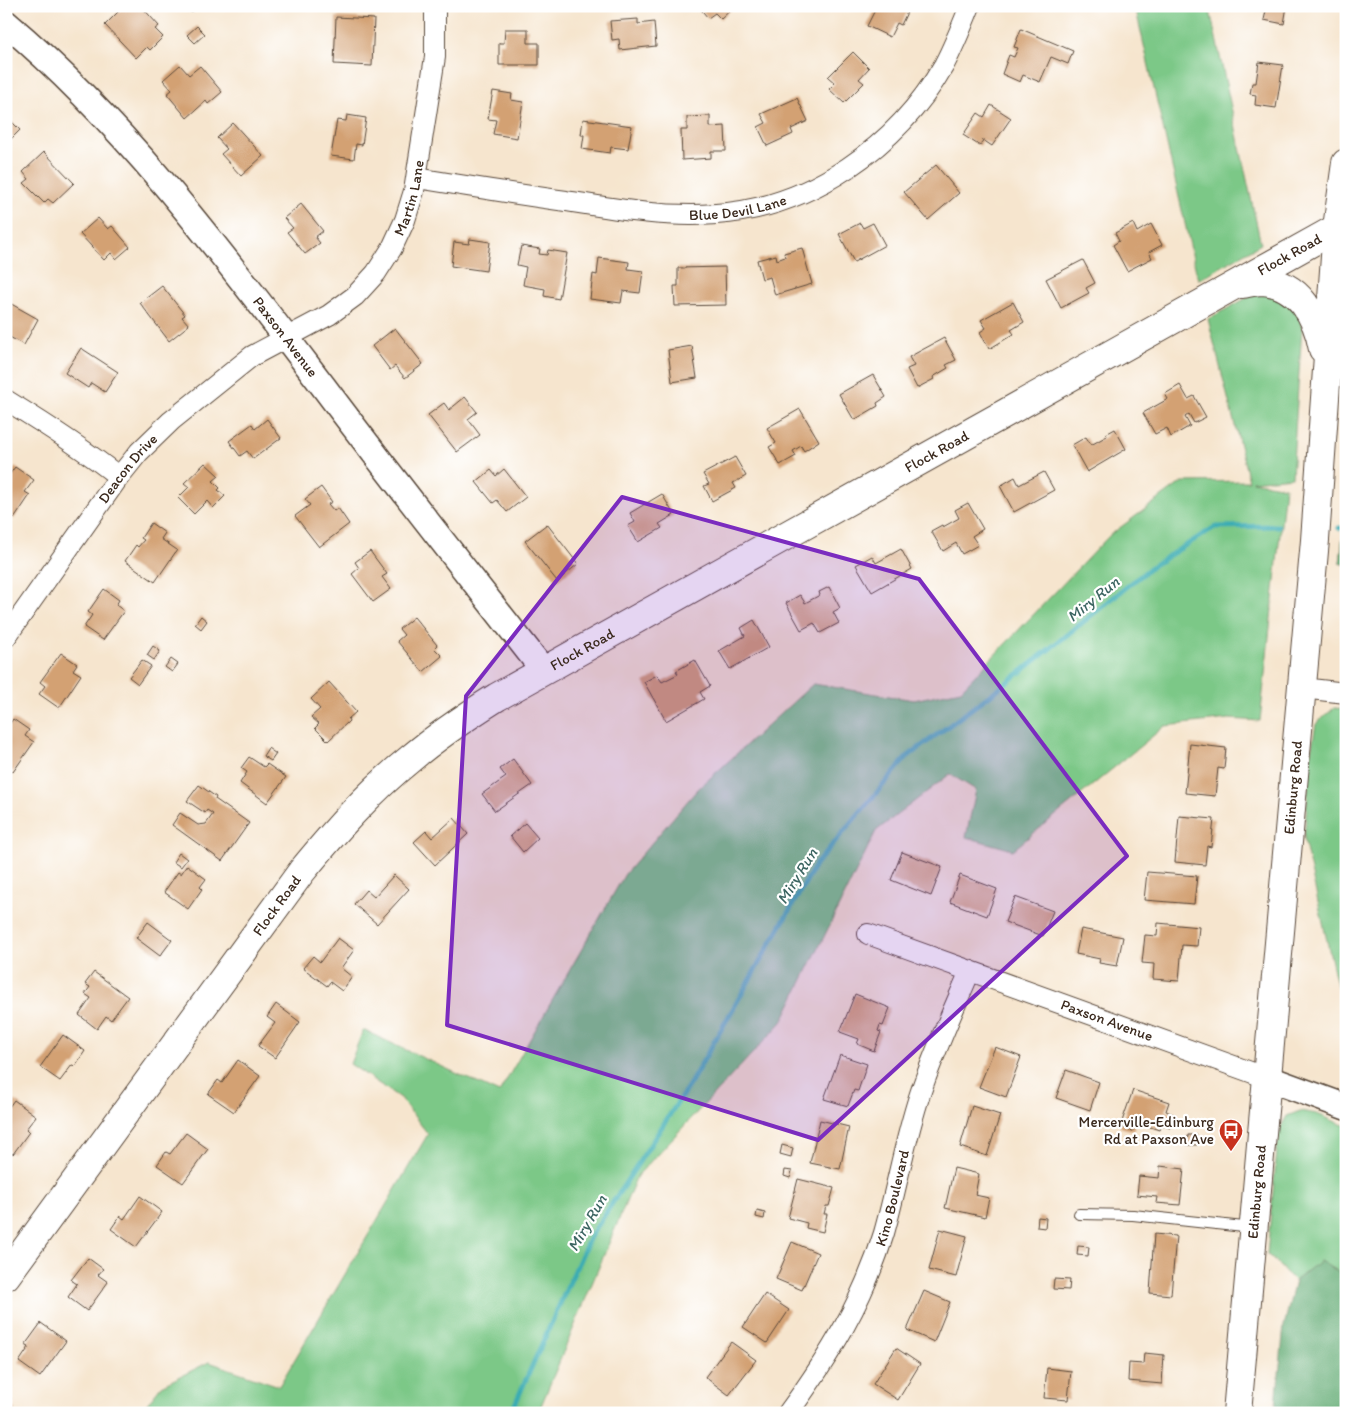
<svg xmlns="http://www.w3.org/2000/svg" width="1352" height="1419" viewBox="0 0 1352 1419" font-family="Itim,sans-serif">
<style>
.green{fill:#7bc887;stroke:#5b7952}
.forest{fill:#64ac74;stroke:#506b49}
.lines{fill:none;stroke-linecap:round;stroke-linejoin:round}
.stream{stroke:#3aacb3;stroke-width:5}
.building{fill:#d3a173}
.service-casing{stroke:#574638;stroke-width:12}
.minor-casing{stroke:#574638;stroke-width:22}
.tertiary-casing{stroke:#574638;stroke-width:28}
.secondary-casing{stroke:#574638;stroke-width:30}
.service{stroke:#fff;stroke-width:10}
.minor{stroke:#fff;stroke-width:20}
.tertiary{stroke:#fff;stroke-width:25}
.secondary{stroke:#fff;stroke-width:28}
.marked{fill:#7b2cbf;fill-opacity:0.2;stroke:#7b2cbf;stroke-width:4;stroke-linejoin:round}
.labels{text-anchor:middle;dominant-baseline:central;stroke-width:4.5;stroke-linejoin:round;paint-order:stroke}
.street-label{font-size:15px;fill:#3b2a1e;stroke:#fff}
.poi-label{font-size:15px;fill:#3b2a1e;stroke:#fff;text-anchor:end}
.water-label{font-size:16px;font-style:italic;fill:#3b6461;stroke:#fff}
</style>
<rect width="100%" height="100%" fill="#fff"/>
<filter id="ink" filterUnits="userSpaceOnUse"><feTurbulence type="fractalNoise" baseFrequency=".02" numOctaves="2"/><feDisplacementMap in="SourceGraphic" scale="10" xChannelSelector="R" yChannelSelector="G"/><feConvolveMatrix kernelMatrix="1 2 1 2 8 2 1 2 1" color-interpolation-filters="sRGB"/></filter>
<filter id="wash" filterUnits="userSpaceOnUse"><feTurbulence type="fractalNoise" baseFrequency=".0096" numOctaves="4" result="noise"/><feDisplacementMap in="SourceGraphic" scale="20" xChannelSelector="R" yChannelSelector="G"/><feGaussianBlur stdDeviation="1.12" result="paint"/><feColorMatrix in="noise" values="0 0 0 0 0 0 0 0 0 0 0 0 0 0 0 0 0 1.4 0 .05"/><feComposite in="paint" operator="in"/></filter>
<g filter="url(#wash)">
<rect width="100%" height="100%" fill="#f6e5ce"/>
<path class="green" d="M1135,6H1209L1261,244L1198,280Z
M1270,292L1298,311L1302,328L1292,477L1252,481L1285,487L1260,721L1229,719L1165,726L1013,850L966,837L976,790L950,774L876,831L782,1022L637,1176L538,1413H140L161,1386L209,1362L279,1386L428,1134L400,1098L350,1064L363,1030L499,1093L625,874L697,790L813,684L914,700L961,690L1110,535L1182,482L1249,481L1208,319L1252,295Z
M1334,708L1346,709V1024L1304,840L1311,752L1316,724Z
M1300,1111L1317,1114L1346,1126V1277L1320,1261L1295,1281L1267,1254L1279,1130L1287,1116Z"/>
<path class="forest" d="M1346,501V565L1340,563Z
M1320,1261L1346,1277V1413H1275L1284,1326L1295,1281Z"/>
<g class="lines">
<path class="stream" d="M1339,528H1346
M511,1413L589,1239L691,1082L816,864L907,757L1022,671L1154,565L1215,527L1278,526"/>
</g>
<g id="blocks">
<path class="building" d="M124,6H141L159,26L155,29L163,37L150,50L147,47L136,58L105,25Z
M176,6H193L192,12L176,9Z
M698,6H735L721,19L715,13L708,18Z
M877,6H910L901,25L897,23L890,37L867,26Z
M1257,6H1287L1284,24L1264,20L1266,11L1256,10Z
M336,17L374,19L372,66L334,64Z
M638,19V24L654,22L656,46L620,50L619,39L612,40L610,21Z
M197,26L205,34L195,43L187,35Z
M505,29H528V43H539V65H499V43H504Z
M1021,29L1073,51L1068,64L1051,57L1040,82L1023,75L1020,82L1002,74L1009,55L1014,57L1018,48L1014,47Z
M853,52L869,68L859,79L864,83L844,103L829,89L835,83L828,77Z
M1259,62L1283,65L1276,108L1255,105L1256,95L1250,94L1252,83H1256Z
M180,65L189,75L200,66L222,92L208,104L206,101L187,118L167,94L172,90L163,80Z
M493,91L512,94L511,100L523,102L517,138L493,134L496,120L488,119Z
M797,98L808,121L791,129L793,134L767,146L758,127L766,123L761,114Z
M991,105L1011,118L992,146L983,140L980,146L963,135L978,113L984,117Z
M347,115L366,118L362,145L356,144L354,159L331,156L337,120L346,121Z
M6,116L20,130L6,144Z
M710,116V127L725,126L726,151H711V158L682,160L681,130H687V117Z
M583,119L632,126L628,149L611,147L610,153L582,149L584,135H581Z
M233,123L263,156L241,176L221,154L227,149L217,138Z
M44,152L74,183L53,203L48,199L44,203L24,183L29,179L23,172Z
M936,165L959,193L928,220L904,192Z
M301,204L323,231L315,237L320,243L305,254L287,232L293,228L284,218Z
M98,218L108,229L112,226L130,247L116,259L111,253L104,260L80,234Z
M860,223L863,228L873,223L885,245L854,262L839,234Z
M1133,223L1137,232L1151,224L1162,245L1149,252L1152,258L1127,271L1113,245L1119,241L1115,233Z
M470,239L490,242L486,271L451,266L454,242L469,244Z
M521,246L540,249L539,254L547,255L548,250L567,253L559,299L544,296L545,289L523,285L526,267L517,265Z
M802,248L812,284L775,295L770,277L762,279L757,260L776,255L777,260L785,257L784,253Z
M599,258L629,262L628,269L643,271L640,293L623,291L621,303L590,299L593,274L597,275Z
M1083,260L1095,283L1086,288L1089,293L1061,308L1046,279Z
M725,267L726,305L675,306L674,286H678V268Z
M162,286L185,315L182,317L189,325L169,341L140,303Z
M6,301L38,319L24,345L6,335Z
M1013,302L1024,322L1011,330L1014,334L989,349L980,332L986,328L981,320Z
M395,328L423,364L405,378L395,366L390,370L372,346Z
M944,338L956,360L946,365L948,368L933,377L934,379L917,388L907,369L914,366L909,357Z
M692,346L697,378L672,382L668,350Z
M81,348L118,372L105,392L91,383L88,388L65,373Z
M873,375L886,397L877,403L878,406L854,420L839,394Z
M1180,385L1188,399L1194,396L1206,417L1194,423L1189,414L1185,417L1190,426L1171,437L1167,428L1155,434L1143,413L1168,399L1165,394Z
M465,397L477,412L468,419L480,435L457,452L428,415L444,403L449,410Z
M800,409L819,441L804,451L801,446L793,451L796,456L780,465L769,447L776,443L767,428Z
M267,419L281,438L253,459L247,451L240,456L229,441L252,424L255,429Z
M1115,429L1126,449L1087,472L1072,445L1086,437L1091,445L1107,436L1106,434Z
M735,457L746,476L733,483L736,488L712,501L704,486L709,484L703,474Z
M205,463L219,476L213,481L220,488L218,490L225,496L213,508L207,501L194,514L178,498L189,487L184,483Z
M15,467L34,480L25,492L30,495L14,519L6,513V479Z
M504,469L526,497L507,512L497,500L493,503L476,482L491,470L496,476Z
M1044,472L1054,490L1014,512L1000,486L1015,477L1019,485Z
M321,487L332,502L328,504L334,511L338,508L349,524L319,547L295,516L310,505L305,499Z
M662,494L674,515L659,524L662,528L638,542L628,526L635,522L630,513Z
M968,503L983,529L972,536L978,545L962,554L956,543L943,551L931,531L942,525L943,527L959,518L955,510Z
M151,523L165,533L161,539L177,550L155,582L125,561L136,545L138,547L144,540L141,538Z
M547,524L578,564L557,581L525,541Z
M901,549L912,569L872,592L856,565L872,556L876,563Z
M370,551L387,574L382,577L391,589L373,602L352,574L359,568L355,562Z
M829,587L840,608L833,612L839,623L820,633L814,623L801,630L786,603L800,595L805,603L820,595L819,592Z
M104,589L119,600L116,605L124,611L103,640L84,627L92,615L88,612Z
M201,616L207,621L201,629L195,624Z
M414,617L437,645L434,648L442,656L423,672L397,641L404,635L399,629Z
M754,620L769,647L730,669L719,651L745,636L741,628Z
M153,646L160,651L154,660L147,655Z
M61,653L77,664L73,670L81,675L59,708L39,694L45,686L40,682Z
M171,659L178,664L172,672L165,667Z
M142,660L151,666L138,684L129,677Z
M695,660L710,686L700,692L704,699L666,721L644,682L657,675L662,682L678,674L676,671Z
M329,682L356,712L348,719L349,721L328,741L315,728L319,724L311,717L320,709L311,699Z
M13,719L29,730L25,736L34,742L13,772L6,767V729Z
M1190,744L1226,748L1224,769L1218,768L1215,796L1185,793Z
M268,748L276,754L271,761L263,756Z
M249,757L264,767L267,764L286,777L267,803L240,783L247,772L241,768Z
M513,759L532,785L495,811L482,794L506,777L500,769Z
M199,785L216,797L215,799L249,823L222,861L172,825L180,813L198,825L206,824L213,814L207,810L205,813L187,801Z
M1179,816L1214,819L1211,847L1207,846L1205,865L1175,862Z
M454,818L468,834L435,865L414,842L426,831L432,838Z
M525,823L538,838L523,852L510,836Z
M902,852L942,867L931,896L891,880Z
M179,853L187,859L181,867L173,862Z
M187,865L206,879L200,887L202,889L188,909L164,892L178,872L181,874Z
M1147,872L1197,876L1194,904L1144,900Z
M394,875L409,889L377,924L354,904L366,890L374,897Z
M960,875L997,889L987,916L950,902Z
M1015,897L1053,911L1043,936L1005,922Z
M148,922L172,940L160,956L136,938Z
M1158,923L1199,927L1197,946L1182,945L1179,981L1153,979L1154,964L1142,963L1145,935L1157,936Z
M1081,929L1123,937L1117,966L1099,963L1100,959L1076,954Z
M338,938L354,950L341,968L352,977L342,991L330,982L327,986L303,968L313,956L320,962Z
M94,972L128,997L111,1020L106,1016L97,1029L79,1015L91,998L85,994L90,987L85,984Z
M855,994L890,1008L883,1026L880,1025L878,1031L881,1032L874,1051L857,1044L859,1039L840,1032Z
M276,1004L300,1022L275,1058L258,1046L275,1023L267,1017Z
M63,1035L85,1051L75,1066L72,1065L60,1081L40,1067Z
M995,1047L1021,1057L1006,1097L979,1087Z
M840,1055L867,1064L858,1091L854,1090L848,1106L824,1099Z
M238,1060L260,1076L234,1112L208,1094L218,1080L222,1083Z
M1066,1070L1099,1082L1090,1110L1056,1098Z
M1133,1090L1169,1102L1166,1111L1175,1115L1170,1128L1161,1125L1159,1130L1136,1122L1133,1131L1120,1127Z
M14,1100L36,1116L26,1129L29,1132L13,1154L6,1149V1111Z
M972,1106L1000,1115L987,1156L960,1147Z
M820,1120L849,1127L840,1169L810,1163Z
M186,1133L208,1149L183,1183L157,1165L166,1152L170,1154Z
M1188,1135H1197V1145H1187Z
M782,1145L793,1148L791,1157L780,1154Z
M1160,1166L1184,1169L1180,1205L1156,1203L1157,1197L1137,1195L1139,1176L1159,1178Z
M954,1168L979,1174L975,1195L989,1198L985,1217L945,1208Z
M785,1170L792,1171L790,1178L784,1176Z
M798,1179L834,1188L829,1206H826L824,1214H827L823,1232L806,1228L807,1223L788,1218Z
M140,1196L162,1212L136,1247L111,1229L120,1216L124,1219Z
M757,1211L765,1213L764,1219L756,1217Z
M1038,1217L1046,1218L1045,1228L1037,1227Z
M940,1229L967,1236L956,1277L929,1270Z
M1154,1234L1176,1236L1171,1295L1150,1293Z
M792,1242L818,1253L802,1290L776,1279Z
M1078,1246L1089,1247L1088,1256L1077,1255Z
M88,1258L103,1269L98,1275L108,1282L87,1311L68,1297L77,1284L71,1280Z
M1054,1279L1070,1280L1069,1290L1053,1289Z
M924,1291L950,1302L934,1342L907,1330Z
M765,1294L789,1310L767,1343L743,1327Z
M41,1323L66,1341L40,1377L19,1362L29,1347L25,1345Z
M731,1342L756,1360L729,1395L705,1377Z
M896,1348L920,1364L898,1400L873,1384Z
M1144,1353L1164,1355L1162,1384L1128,1381L1129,1363L1143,1364Z
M1047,1368L1071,1371L1068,1400L1044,1398Z
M6,1395L11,1398L7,1404L15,1409L13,1413H6Z"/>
</g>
</g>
<g filter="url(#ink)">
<use href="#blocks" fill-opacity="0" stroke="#574638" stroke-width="1"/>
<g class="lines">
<defs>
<path id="service" d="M1079,1214L1133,1215L1253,1228"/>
<g id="minor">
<path id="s1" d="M417,178C466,186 516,194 566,201C615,209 666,218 716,214C810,208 898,146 944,65C954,46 962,26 970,6"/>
<path d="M6,400C45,424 83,448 119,477"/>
<path id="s2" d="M6,637L119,477L139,452L171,421L252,356L329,315L355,296L376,273L392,248L405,220L414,191L435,57V6"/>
<path d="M1302,688L1346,693"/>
<path id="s3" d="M868,934L1267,1078"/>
<path id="s4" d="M788,1413C829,1357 864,1300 884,1233C897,1187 905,1139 920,1094C934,1052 953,1011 970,971"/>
</g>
<g id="tertiary">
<path id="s5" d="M6,23C128,126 227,260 323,386C395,482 470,576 544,671"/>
<path d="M1267,1078L1346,1107"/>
</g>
<g id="secondary">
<path d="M1242,284C1248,283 1255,281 1262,281C1299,283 1317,317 1323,349"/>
<path id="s6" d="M6,1276L302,871C335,831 369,792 410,759C437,736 467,716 497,697L1337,228"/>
<path id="s7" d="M1237,1413L1315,540L1337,228L1346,163"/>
</g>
</defs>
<use href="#service" class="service-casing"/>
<use href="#minor" class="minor-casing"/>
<use href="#tertiary" class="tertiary-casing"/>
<use href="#secondary" class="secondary-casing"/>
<use href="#service" class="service"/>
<use href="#minor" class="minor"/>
<use href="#tertiary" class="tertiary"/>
<use href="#secondary" class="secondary"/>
</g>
</g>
<path class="marked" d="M622,497L919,579L1127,856L818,1140L447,1025L466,696Z"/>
<defs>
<symbol id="bus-pin" viewBox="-11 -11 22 30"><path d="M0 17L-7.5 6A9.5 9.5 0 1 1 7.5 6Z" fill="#c8321e" stroke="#fff"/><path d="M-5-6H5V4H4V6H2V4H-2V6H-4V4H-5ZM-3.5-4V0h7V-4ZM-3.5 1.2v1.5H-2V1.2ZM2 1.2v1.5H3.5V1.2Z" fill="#fff"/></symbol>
</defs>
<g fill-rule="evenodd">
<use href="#bus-pin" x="1217" y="1117" width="28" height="38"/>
</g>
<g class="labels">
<g class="street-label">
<text stroke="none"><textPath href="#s2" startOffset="610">Martin Lane</textPath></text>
<text stroke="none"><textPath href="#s1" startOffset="324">Blue Devil Lane</textPath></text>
<text stroke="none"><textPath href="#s6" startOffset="1672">Flock Road</textPath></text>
<text stroke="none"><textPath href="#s5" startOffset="421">Paxson Avenue</textPath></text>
<text stroke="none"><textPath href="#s6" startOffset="1268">Flock Road</textPath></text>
<text stroke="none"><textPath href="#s2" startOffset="208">Deacon Drive</textPath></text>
<text stroke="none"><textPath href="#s6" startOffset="862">Flock Road</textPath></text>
<text stroke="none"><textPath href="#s7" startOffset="628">Edinburg Road</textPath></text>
<text stroke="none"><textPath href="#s6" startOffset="459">Flock Road</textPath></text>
<text stroke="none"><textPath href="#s3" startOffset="254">Paxson Avenue</textPath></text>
<text stroke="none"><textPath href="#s7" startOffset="222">Edinburg Road</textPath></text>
<text stroke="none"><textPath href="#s4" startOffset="241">Kino Boulevard</textPath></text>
</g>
<g class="poi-label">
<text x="1214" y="1122">Mercerville-Edinburg<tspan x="1214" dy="17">Rd at Paxson Ave</tspan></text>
</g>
<g class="water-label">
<text transform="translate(1093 599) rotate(-39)">Miry Run</text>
<text transform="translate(797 876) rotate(-58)">Miry Run</text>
<text transform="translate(587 1223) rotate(-60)">Miry Run</text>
</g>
</g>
<rect width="1352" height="1419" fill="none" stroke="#fff" stroke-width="25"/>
</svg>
